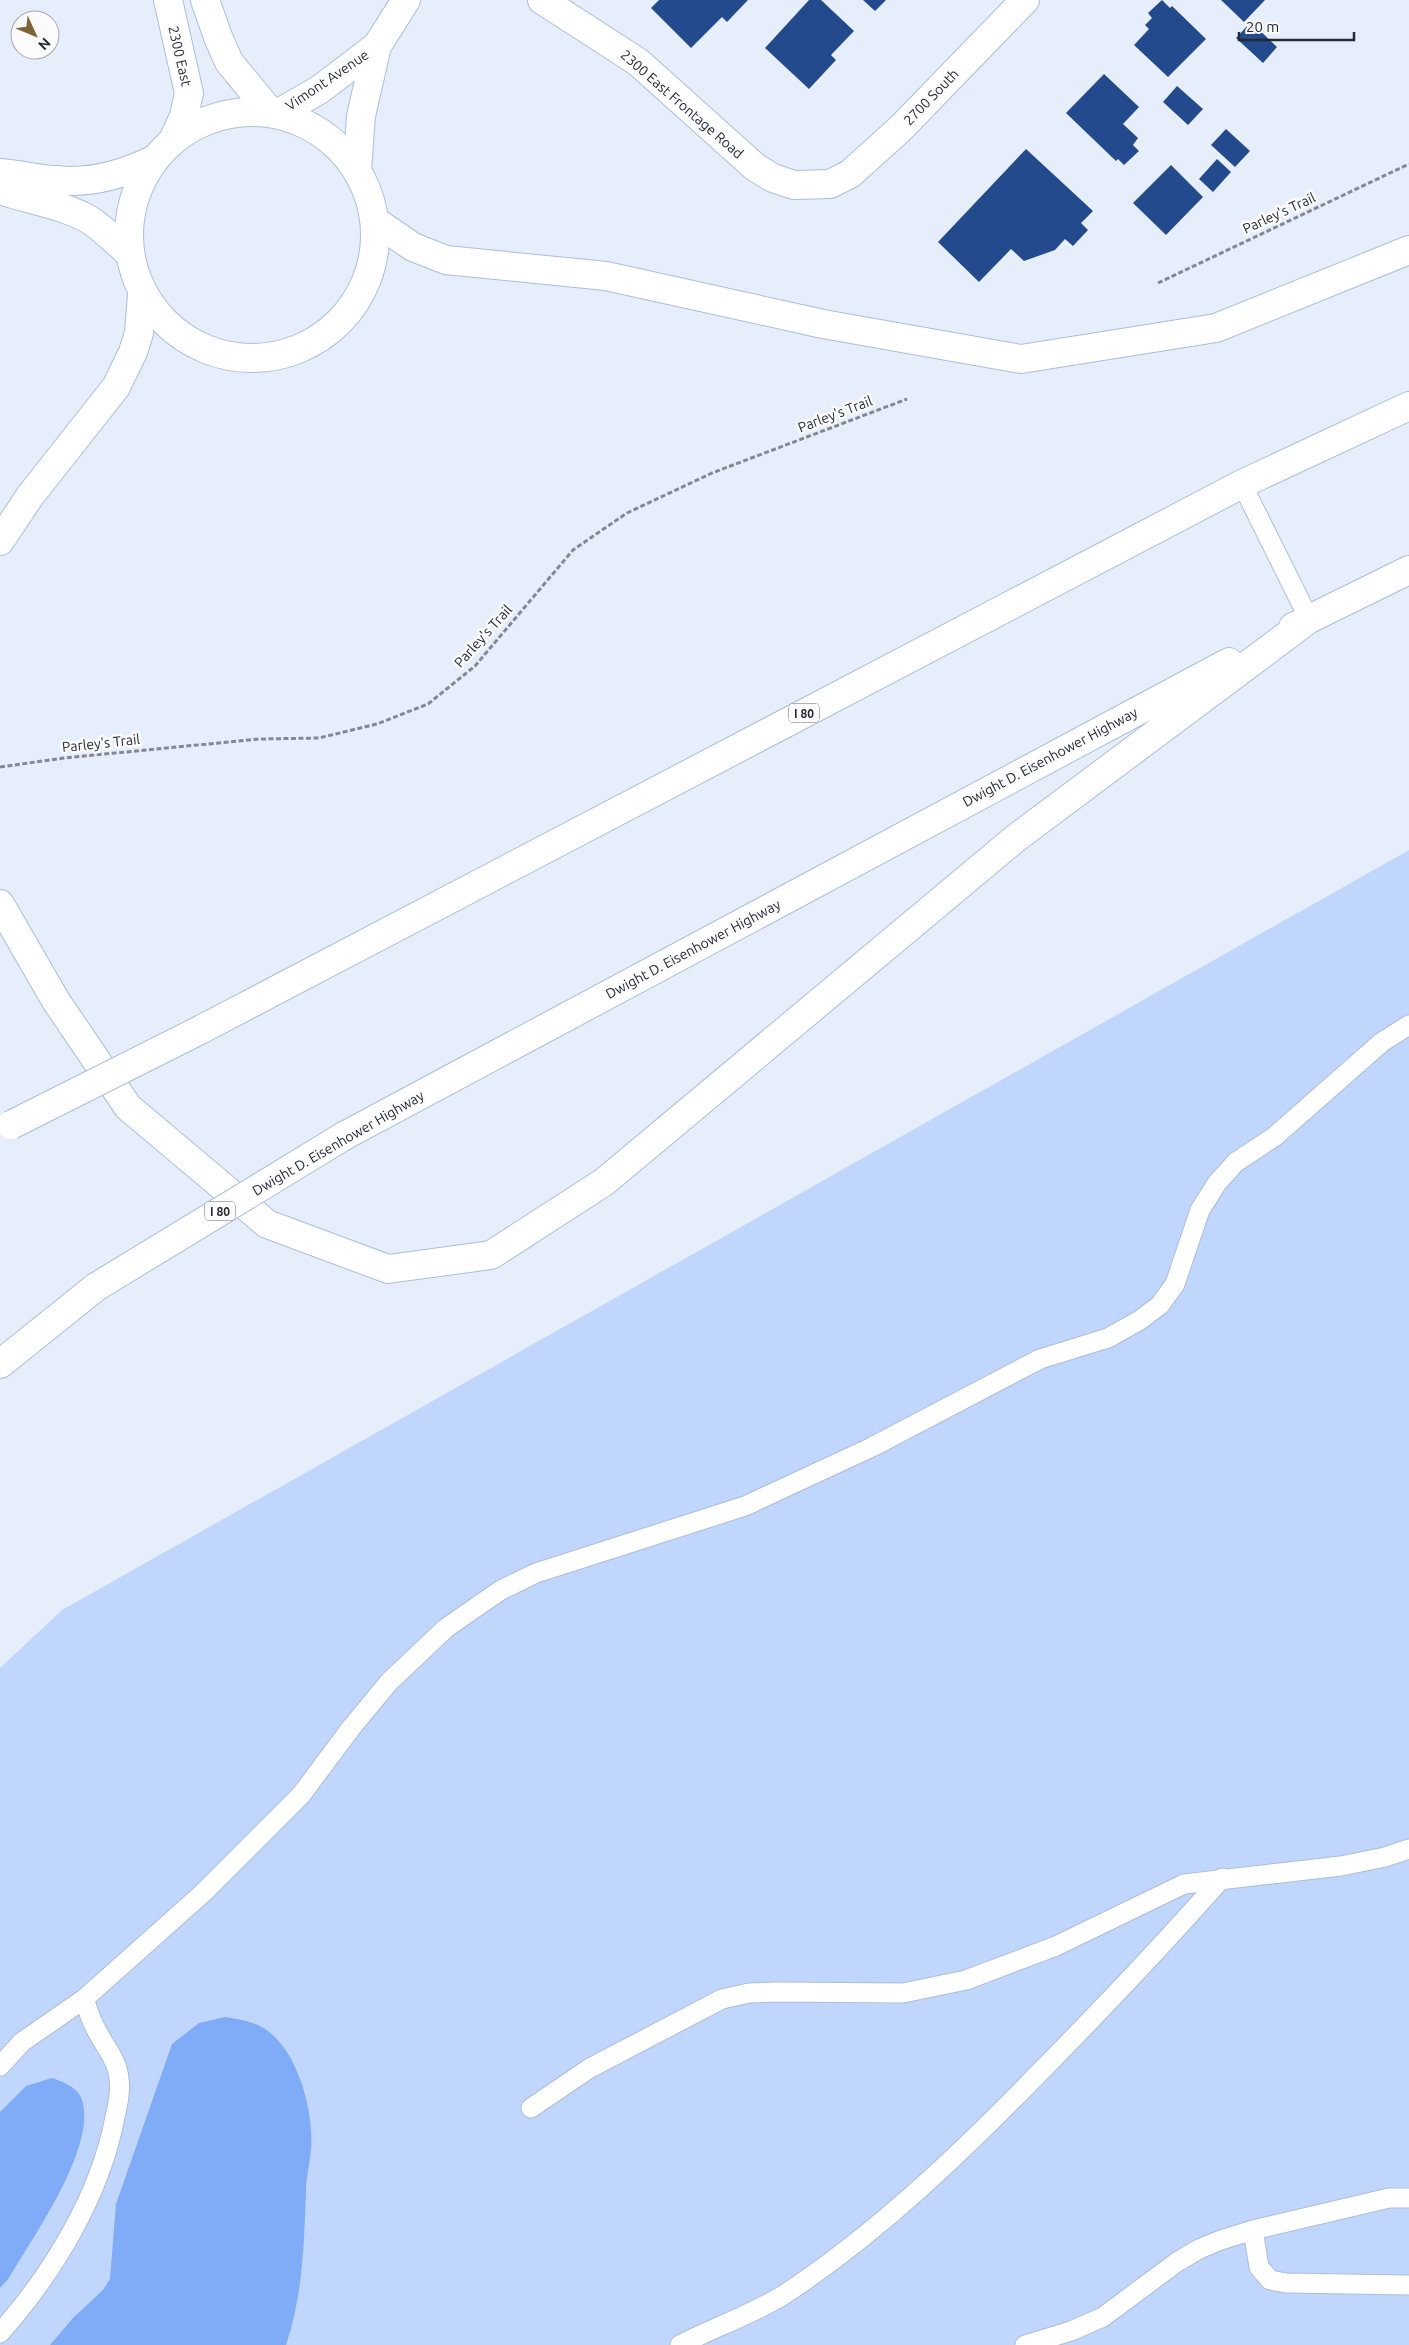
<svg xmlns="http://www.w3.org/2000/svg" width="1409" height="2345" viewBox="0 0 1409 2345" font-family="Ubuntu,sans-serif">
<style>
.green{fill:#c0d6fc}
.water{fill:#7fabf7}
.building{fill:#244a8e}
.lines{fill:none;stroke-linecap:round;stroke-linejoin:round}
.service-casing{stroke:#acbdda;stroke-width:21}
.tertiary-casing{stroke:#acbdda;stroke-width:30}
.secondary-casing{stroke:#acbdda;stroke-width:30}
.motorway-casing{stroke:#acbdda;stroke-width:30}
.path{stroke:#828894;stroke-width:3;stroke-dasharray:5 2.5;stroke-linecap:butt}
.service{stroke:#fff;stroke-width:19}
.tertiary{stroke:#fff;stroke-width:28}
.secondary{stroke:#fff;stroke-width:28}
.motorway{stroke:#fff;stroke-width:28}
.motorway-bridge-casing{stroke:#acbdda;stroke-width:30;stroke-linecap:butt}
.motorway-bridge{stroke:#fff;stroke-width:28}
.labels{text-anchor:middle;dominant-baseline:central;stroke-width:5;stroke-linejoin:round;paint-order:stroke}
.shield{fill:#fbfbfb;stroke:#646970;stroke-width:1}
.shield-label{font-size:12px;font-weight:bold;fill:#242a35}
.street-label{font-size:14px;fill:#242a35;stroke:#fbfbfb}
</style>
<rect width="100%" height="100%" fill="#e7eefb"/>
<path class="green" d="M1409,850V2345H0V1668L62,1610Z"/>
<path class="water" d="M225,2017C240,2019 256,2022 268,2031C299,2054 314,2113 311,2149C310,2163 306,2177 306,2191C304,2244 303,2294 286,2345H50L73,2318L103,2290L110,2279L116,2204L172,2044L199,2023Z
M52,2078C63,2082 78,2087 82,2100C97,2147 33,2237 9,2278L0,2288V2112L26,2086Z"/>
<path class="building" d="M659,0H748L727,22L722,17L691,48L651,8Z
M809,0H821L854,31L831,55L836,60L809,89L765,48Z
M863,0H886L875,11Z
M1162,0L1170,8L1172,6L1206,39L1168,77L1134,45L1149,29L1145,25L1152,18L1148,13Z
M1221,0H1265L1244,22Z
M1251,22L1277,47L1263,63L1236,38Z
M1104,74L1139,107L1123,124L1138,138L1133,145L1139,151L1124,165L1118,159L1116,161L1066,113Z
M1177,86L1203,109L1188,125L1163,102Z
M1226,129L1250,151L1235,167L1211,145Z
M1026,149L1093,211L1081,223L1088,230L1073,246L1065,239L1055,250L1024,261L1011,249L979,282L938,242Z
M1217,159L1231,172L1213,192L1199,179Z
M1171,165L1203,197L1166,235L1133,203Z"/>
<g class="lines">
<defs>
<path id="service" d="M1242,484L1309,619
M0,2066L22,2042L84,1999
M531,2108L590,2068L722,1999L749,1993L776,1992L903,1993L966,1980L1056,1946L1184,1884L1341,1866L1385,1857L1409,1849
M1253,2230L1259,2267L1270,2280L1286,2283L1409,2285
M0,2333C53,2273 100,2196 115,2117C118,2105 121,2091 119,2079C118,2061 105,2047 97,2031C91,2021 88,2010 84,1999L203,1893L301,1795L351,1728L389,1682L446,1628L501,1590L536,1573L745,1506L872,1447L1040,1359L1108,1338L1140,1320L1160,1305L1175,1284L1200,1210L1217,1183L1236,1162L1274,1137L1382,1042L1409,1025
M680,2345C714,2327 752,2315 785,2294C879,2232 962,2152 1041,2071C1103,2008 1163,1945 1222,1878
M1025,2345L1071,2331L1103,2317L1177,2262L1199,2249L1221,2240L1253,2230L1389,2198H1409"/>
<path id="tertiary" d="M542,0L638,62L755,167L773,178L794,185L830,184L850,174L901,128L1025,0
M377,46L406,0
M0,173C18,174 36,179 54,180C90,184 123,175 155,159
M0,190C29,200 61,204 88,219C103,228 116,242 130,254"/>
<path id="secondary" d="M168,0L189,93L184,116L173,140
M205,0L218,37L229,62L271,113
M129 235a123 123 0 1 1 246 0a123 123 0 1 1-246 0Z
M277,114L319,90L377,46
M357,171L361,116L377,46"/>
<path id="motorway" d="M375,221L413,247L446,260L606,276L823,324L1021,359L1216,328L1409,250
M0,541L30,496L116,387L133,352L139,333L142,294
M1293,627L1409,570
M0,904L56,1001L128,1107L267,1224L388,1269L491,1255L604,1182L1016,838L1309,619
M202,1029L1242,484L1409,406
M344,1136L1229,662
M0,1364L96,1287"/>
</defs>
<use href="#service" class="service-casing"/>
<use href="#tertiary" class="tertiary-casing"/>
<use href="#secondary" class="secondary-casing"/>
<use href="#motorway" class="motorway-casing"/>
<path class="path" d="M1158,283L1409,164
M0,767L64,758L259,739L319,738L377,724L428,704L475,666L573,550L627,513L712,473L907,399"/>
<use href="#service" class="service"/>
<use href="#tertiary" class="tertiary"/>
<use href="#secondary" class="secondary"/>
<use href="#motorway" class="motorway"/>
<defs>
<path id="motorway-bridge" d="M11,1125L202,1029
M96,1287L344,1136"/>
</defs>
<use href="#motorway-bridge" class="motorway-bridge-casing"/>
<use href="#motorway-bridge" class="motorway-bridge"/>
</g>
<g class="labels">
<g class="shield">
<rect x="789" y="703.5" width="30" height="19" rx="4"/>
<rect x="205" y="1201.5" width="30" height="19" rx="4"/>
</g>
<g class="shield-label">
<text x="804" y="713">I 80</text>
<text x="220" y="1211">I 80</text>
</g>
<g class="street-label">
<text transform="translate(180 56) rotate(77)">2300 East</text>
<text transform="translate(327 80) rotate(-34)">Vimont Avenue</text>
<text transform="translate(931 97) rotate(-46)">2700 South</text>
<text transform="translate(682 104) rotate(41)">2300 East Frontage Road</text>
<text transform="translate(1279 213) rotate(-25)">Parley's Trail</text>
<text transform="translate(835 414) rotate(-21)">Parley's Trail</text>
<text transform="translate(483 636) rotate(-48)">Parley's Trail</text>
<text transform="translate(101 743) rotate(-6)">Parley's Trail</text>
<text transform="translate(1050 757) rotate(-28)">Dwight D. Eisenhower Highway</text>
<text transform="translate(693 949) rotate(-28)">Dwight D. Eisenhower Highway</text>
<text transform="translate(338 1143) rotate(-30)">Dwight D. Eisenhower Highway</text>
</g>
</g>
<g transform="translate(35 35) rotate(134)"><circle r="24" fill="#fbfbfb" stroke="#a5a7ac"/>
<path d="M0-4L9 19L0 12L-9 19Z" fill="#7d6335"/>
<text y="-8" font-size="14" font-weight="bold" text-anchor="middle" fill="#242a35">N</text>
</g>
<path d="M1239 32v8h115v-8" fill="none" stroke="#242a35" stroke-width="2.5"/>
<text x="1246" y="32" font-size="15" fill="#242a35" stroke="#fbfbfb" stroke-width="4" paint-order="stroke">20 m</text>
</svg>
